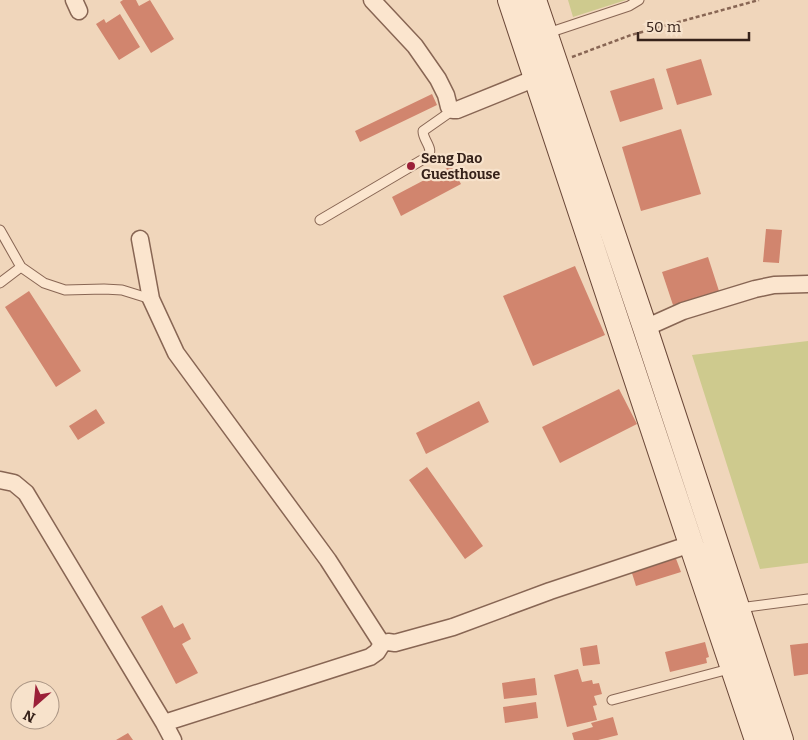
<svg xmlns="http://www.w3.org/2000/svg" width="808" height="740" viewBox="0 0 808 740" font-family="Bitter,serif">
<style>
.green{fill:#ceca8e}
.building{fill:#d1856e}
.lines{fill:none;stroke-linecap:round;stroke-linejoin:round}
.lane-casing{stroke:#886654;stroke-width:11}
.street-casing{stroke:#886654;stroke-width:19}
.secondary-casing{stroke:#6a4737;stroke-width:26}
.path{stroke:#886654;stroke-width:2.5;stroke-dasharray:4 2.5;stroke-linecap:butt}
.lane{stroke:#fbe5ce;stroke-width:9}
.street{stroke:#fbe5ce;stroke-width:16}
.secondary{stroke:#fbe5ce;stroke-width:24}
.poi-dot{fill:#9b2038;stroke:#f7e2cb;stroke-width:2}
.labels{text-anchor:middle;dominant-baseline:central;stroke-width:4.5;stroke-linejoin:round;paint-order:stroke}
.poi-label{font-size:14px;font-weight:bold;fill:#36221a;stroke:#f7e2cb;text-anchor:start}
</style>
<rect width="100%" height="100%" fill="#f0d6bb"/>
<path class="green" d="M568,0H626L573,17Z
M808,341V563L760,569L692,355Z"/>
<path class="building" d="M123,0H136L139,6L150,0L174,39L151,53L120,2Z
M120,14L140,47L119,60L96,24L104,19L106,23Z
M701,59L712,95L677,105L666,69Z
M654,78L663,109L620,122L610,91Z
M432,94L437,105L360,142L355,131Z
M681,129L701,194L641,211L622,147Z
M451,166L461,184L401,216L392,197Z
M766,229L782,230L779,263L763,262Z
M708,257L719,291L673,305L662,272Z
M575,266L605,335L533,366L503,296Z
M29,291L81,371L56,387L5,307Z
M619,389L637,424L560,463L542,427Z
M479,401L489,422L426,454L416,433Z
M96,409L105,423L78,440L69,426Z
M427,467L483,546L465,559L409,480Z
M675,556L681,572L636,586L631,570Z
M162,605L174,628L183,623L191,639L182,644L198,673L176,684L141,617Z
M705,642L709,657L706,658L707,663L670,672L665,652Z
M808,643V674L794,676L790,645Z
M597,645L600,664L583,666L580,648Z
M578,669L582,682L592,680L593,684L599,683L602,694L594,696L597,705L593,706L597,720L567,727L554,675Z
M535,678L537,695L504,699L502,683Z
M536,702L538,718L505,723L503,707Z
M613,717L618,735L598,740H574L572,733L593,727L591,723Z
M128,733L133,740H116Z"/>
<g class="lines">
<defs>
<path id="lane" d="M545,34L629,6L639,0
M320,220L427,157C435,149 423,141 423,131L453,110
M0,230L21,267L44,283L65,290L104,289L122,290L151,299
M0,283L21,267
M739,608L808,599
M612,700L733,668"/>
<path id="street" d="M74,0L79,11
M372,0L415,46L438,79L446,95L449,107L453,110H457L536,78
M140,239L151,299L176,353L328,560L382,644
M645,328L683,311L755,289L774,285L808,284
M0,480L14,483L26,493L164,723L173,740
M164,723L370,657L377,652L382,644L388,642L395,643L453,627L550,591L691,544"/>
<path id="secondary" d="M510,0L691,544L757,740
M534,0L645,328L781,740"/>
</defs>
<use href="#lane" class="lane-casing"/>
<use href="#street" class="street-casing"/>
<use href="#secondary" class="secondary-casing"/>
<path class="path" d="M572,57L631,35L759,0"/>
<use href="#lane" class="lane"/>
<use href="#street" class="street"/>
<use href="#secondary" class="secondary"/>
</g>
<circle class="poi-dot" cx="411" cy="166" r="5"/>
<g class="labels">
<g class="poi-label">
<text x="421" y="158">Seng Dao<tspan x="421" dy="16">Guesthouse</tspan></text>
</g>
</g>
<g transform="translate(35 705) rotate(207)"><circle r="24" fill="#f7e2cb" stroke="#aa9584"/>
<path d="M0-4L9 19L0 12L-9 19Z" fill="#9b2038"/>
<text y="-8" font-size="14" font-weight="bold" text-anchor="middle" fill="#36221a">N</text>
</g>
<path d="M638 32v8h111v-8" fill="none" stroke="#36221a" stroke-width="2.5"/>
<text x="646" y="32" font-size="15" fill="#36221a" stroke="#f7e2cb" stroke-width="4" paint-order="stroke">50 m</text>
</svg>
